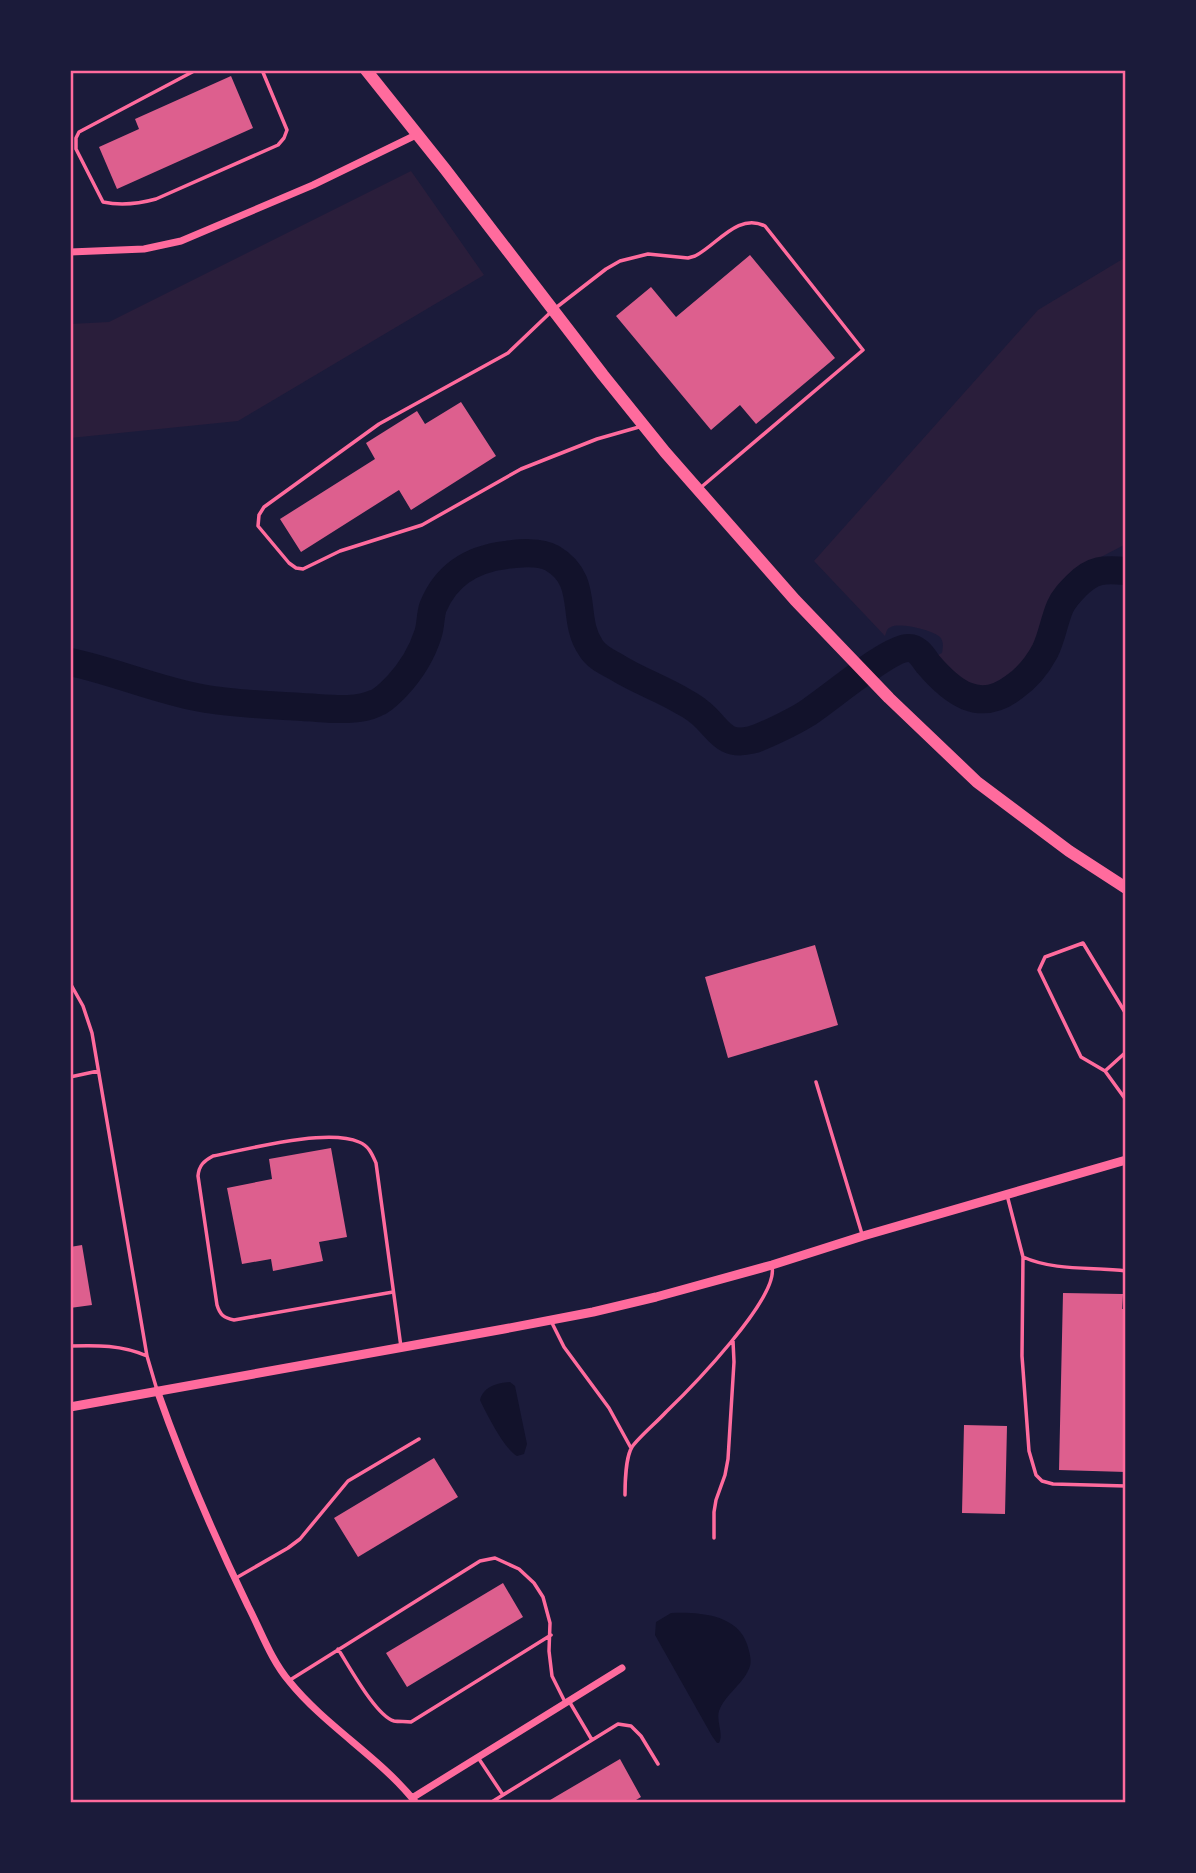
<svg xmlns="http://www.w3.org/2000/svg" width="1196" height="1873" viewBox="0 0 1196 1873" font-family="Manrope,sans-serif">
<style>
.green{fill:#2a1e3b}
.water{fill:#12122b}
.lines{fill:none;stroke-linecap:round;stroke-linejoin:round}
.river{stroke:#12122b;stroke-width:28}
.building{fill:#dd5f8e}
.service{stroke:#ff6b9d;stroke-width:3.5}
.minor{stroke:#ff6b9d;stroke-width:7}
.tertiary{stroke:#ff6b9d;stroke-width:9}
.primary{stroke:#ff6b9d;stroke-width:12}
.neatline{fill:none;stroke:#ff6b9d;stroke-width:2.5}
</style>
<rect width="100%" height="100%" fill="#1b1b3a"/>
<path class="green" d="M411,171L484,275L238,421L70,438V324L109,322Z
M1126,257V546L1124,545L1101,557L1076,578L1063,580L1054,592L1047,633L1031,658L1023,666L986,688L970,690L961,687L956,683L958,680L955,676L946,673L933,663L932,658L942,653C943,647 944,642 940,637C933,630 899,622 891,627C886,629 887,631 885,636L814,561L1038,310Z"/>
<path class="water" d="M510,1382L515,1386L527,1444L524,1454L517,1456C505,1450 486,1413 480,1400C484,1386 497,1383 510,1382Z
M671,1613C698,1612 737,1614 747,1644C749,1651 752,1659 750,1666C745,1683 725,1694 719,1711C716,1722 724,1734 719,1743H717L712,1736L655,1635L656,1622Z"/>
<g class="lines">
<path class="river" d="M70,662C114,671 156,690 201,698C234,704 269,705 302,707C326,708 355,713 376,703C384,700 391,692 397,686C411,671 422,653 428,634C431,625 430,616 433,607C446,575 472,559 506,555C520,553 539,551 552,558C591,581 570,618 591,648C597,658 608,662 618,668C639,681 663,689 684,702C692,706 700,712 706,718C721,733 726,746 751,740C763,737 795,721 806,714C827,701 888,648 908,648C917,647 923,657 928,664C952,692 979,714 1014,687C1027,678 1037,666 1045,651C1052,637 1054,621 1060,607C1064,598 1070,592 1077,585C1093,569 1104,569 1126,571"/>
</g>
<path class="building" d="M231,76L253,128L117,189L99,147L139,129L135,119Z
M750,255L835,358L756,424L740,405L711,430L616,316L651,287L676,317Z
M461,402L496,456L411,510L399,490L301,552L280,519L375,459L366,443L417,411L425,424Z
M815,945L838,1025L728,1058L705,977Z
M331,1148L347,1237L319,1242L323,1261L273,1271L271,1259L242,1264L227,1188L272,1179L269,1159Z
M82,1245L92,1305L70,1308V1247Z
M1063,1293L1123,1294L1122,1309H1126V1472L1059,1470Z
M964,1425L1007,1426L1005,1514L962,1513Z
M434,1458L458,1497L358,1557L334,1518Z
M503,1583L523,1617L407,1687L386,1653Z
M620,1759L641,1797L631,1803H545Z"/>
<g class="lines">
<path class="service" d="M196,70L79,132L76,138V149L103,202C122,206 138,204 156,199L278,145L284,138L287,130L262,70
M639,427L597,439L521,469L422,525L340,551L303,569L296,568L289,563L258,526L259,515L264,507L379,424L508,353L553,310L606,269L620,261L648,254L688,258L695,256C717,245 738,212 765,226L863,350L699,489
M70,983L83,1006L92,1033L147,1356L157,1390
M1126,1014L1083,943L1045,957L1039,970L1081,1057L1105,1071L1126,1100
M1105,1071L1126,1052
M70,1077L98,1071
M816,1082L862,1234
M1007,1195L1023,1257C1054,1271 1092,1267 1126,1271
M1023,1257L1022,1356L1029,1451L1036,1475L1042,1481L1053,1484L1126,1486
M393,1292L234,1320C224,1318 220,1315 217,1305L198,1176C199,1165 204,1161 213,1156C249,1149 327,1128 359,1142C369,1146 372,1154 376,1163L401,1347
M552,1323L564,1347L609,1408L631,1448
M70,1346C97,1345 122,1345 147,1356
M625,1495C625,1483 626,1456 632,1447C639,1437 657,1422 666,1412C690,1389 779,1298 772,1267
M714,1538V1512L716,1500L725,1475L728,1459L734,1362L733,1341
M236,1578L288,1548L300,1539L348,1481L419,1439
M338,1649C349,1666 376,1716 394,1721C399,1722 406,1721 411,1722L551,1635
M290,1680L480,1561L495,1558L519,1569L534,1583L543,1597L550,1623L549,1651L552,1676L565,1702
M569,1701L592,1740
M479,1759L503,1795
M490,1803L618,1724L631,1726L641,1736L658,1764"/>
<path class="minor" d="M70,252L144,249L181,241L313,185L418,134
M157,1390C183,1464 214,1536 248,1606C261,1631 271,1660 289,1681C326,1727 381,1758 416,1803
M412,1798L622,1668"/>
<path class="tertiary" d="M70,1407L504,1329L593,1312L656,1297L772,1265L863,1236L1126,1160"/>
<path class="primary" d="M366,70L445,169L603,375L665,452L795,600L889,698L977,782L1069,851L1126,888"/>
</g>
<rect width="1196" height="1873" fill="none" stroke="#1b1b3a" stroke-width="144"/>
<rect x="72" y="72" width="1052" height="1729" class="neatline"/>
</svg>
